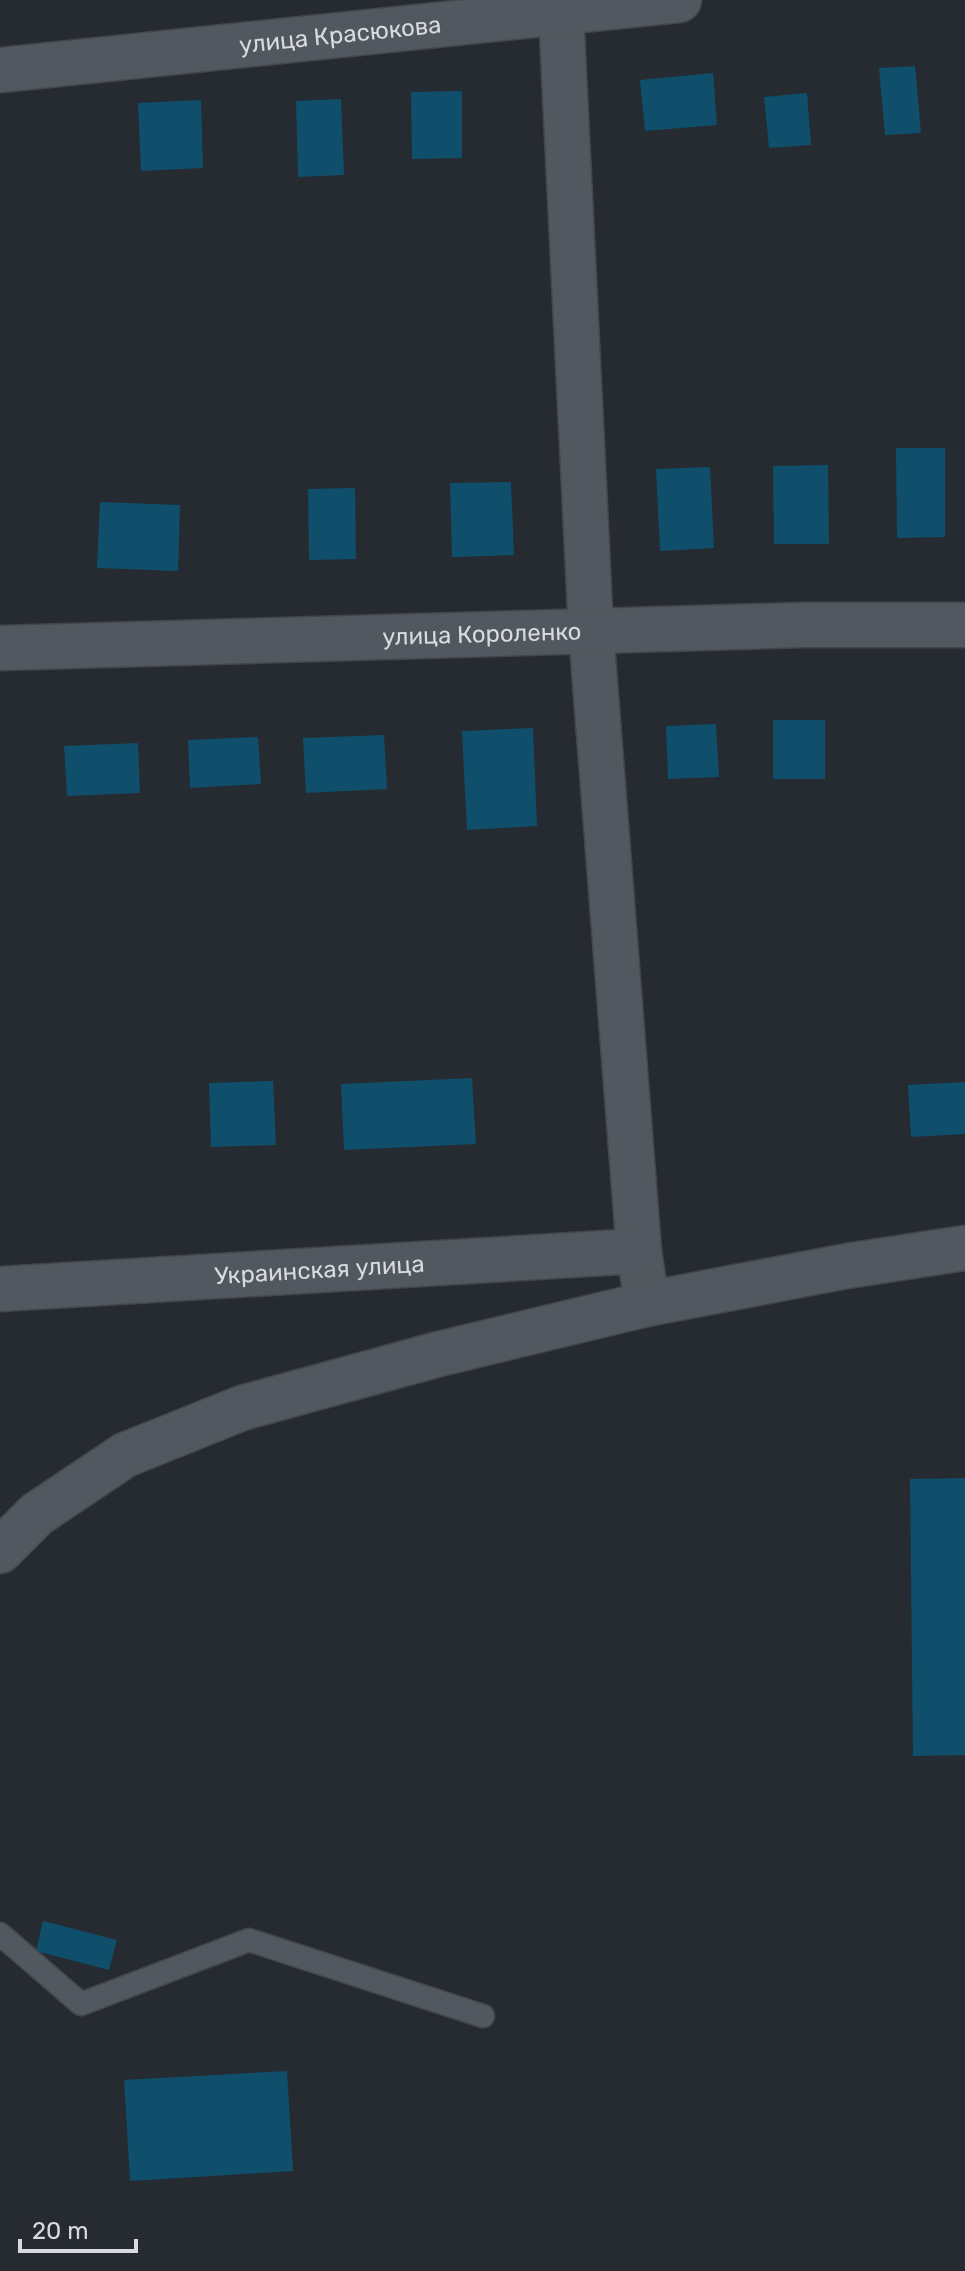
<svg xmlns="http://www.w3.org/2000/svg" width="965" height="2271" viewBox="0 0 965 2271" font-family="Rubik,sans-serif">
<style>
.building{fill:#0f4f6b}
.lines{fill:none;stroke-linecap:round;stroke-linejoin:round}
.lane-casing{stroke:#43474b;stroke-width:25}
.street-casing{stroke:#43474b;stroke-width:47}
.secondary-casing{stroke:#43474b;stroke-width:47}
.lane{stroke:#52585f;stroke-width:22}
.street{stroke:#52585f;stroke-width:44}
.secondary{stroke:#52585f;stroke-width:44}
.labels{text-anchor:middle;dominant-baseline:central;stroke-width:6;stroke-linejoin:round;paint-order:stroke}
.street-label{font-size:24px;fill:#d7dade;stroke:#262b31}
</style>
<rect width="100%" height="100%" fill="#262b31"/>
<path class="building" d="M915,66L921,133L885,135L879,68Z
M713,73L717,125L645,131L640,80Z
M462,91V158L412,159L411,92Z
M807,93L811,145L769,148L764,97Z
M341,99L344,175L298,177L296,101Z
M201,100L203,168L141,171L138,103Z
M896,448H945V537L897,538Z
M828,465L829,544H774L773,466Z
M710,467L714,548L660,551L656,469Z
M511,482L514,555L452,557L450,483Z
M355,488L356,559L309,560L308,489Z
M100,502L180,505L178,571L97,568Z
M773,720H825V779H773Z
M716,724L719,777L668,779L666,726Z
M533,728L537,826L467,830L462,731Z
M384,735L387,789L306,793L303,738Z
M258,737L261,784L190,788L188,740Z
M138,743L140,793L67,796L64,746Z
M472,1078L476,1144L344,1150L341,1084Z
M273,1081L276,1145L211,1147L209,1083Z
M965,1082V1134L911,1137L908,1085Z
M965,1478V1755L913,1756L910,1479Z
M43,1921L117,1940L109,1970L36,1951Z
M287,2071L293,2171L130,2181L124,2080Z"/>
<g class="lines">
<defs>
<path id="lane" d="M0,1934L81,2004L249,1940L483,2016"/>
<g id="street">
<path d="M561,12L591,631L639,1251L647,1304"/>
<path id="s1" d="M0,70L679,0"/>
<path id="s2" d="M0,648L803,625H965"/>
<path id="s3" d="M0,1289L639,1251"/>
</g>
<path id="secondary" d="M0,1551L37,1514L125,1455L242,1408L439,1354L647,1304L847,1266L965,1248"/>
</defs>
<use href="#lane" class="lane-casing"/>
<use href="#street" class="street-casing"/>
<use href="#secondary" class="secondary-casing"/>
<use href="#lane" class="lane"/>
<use href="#street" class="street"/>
<use href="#secondary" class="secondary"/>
</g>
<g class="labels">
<g class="street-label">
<text stroke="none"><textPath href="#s1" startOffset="342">улица Красюкова</textPath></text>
<text stroke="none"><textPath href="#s2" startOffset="482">улица Короленко</textPath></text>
<text stroke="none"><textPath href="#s3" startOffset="320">Украинская улица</textPath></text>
</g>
</g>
<path d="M20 2239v12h116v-12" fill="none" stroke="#d7dade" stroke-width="4"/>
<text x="32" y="2239" font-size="24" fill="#d7dade" stroke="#262b31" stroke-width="6" paint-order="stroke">20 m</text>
</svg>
